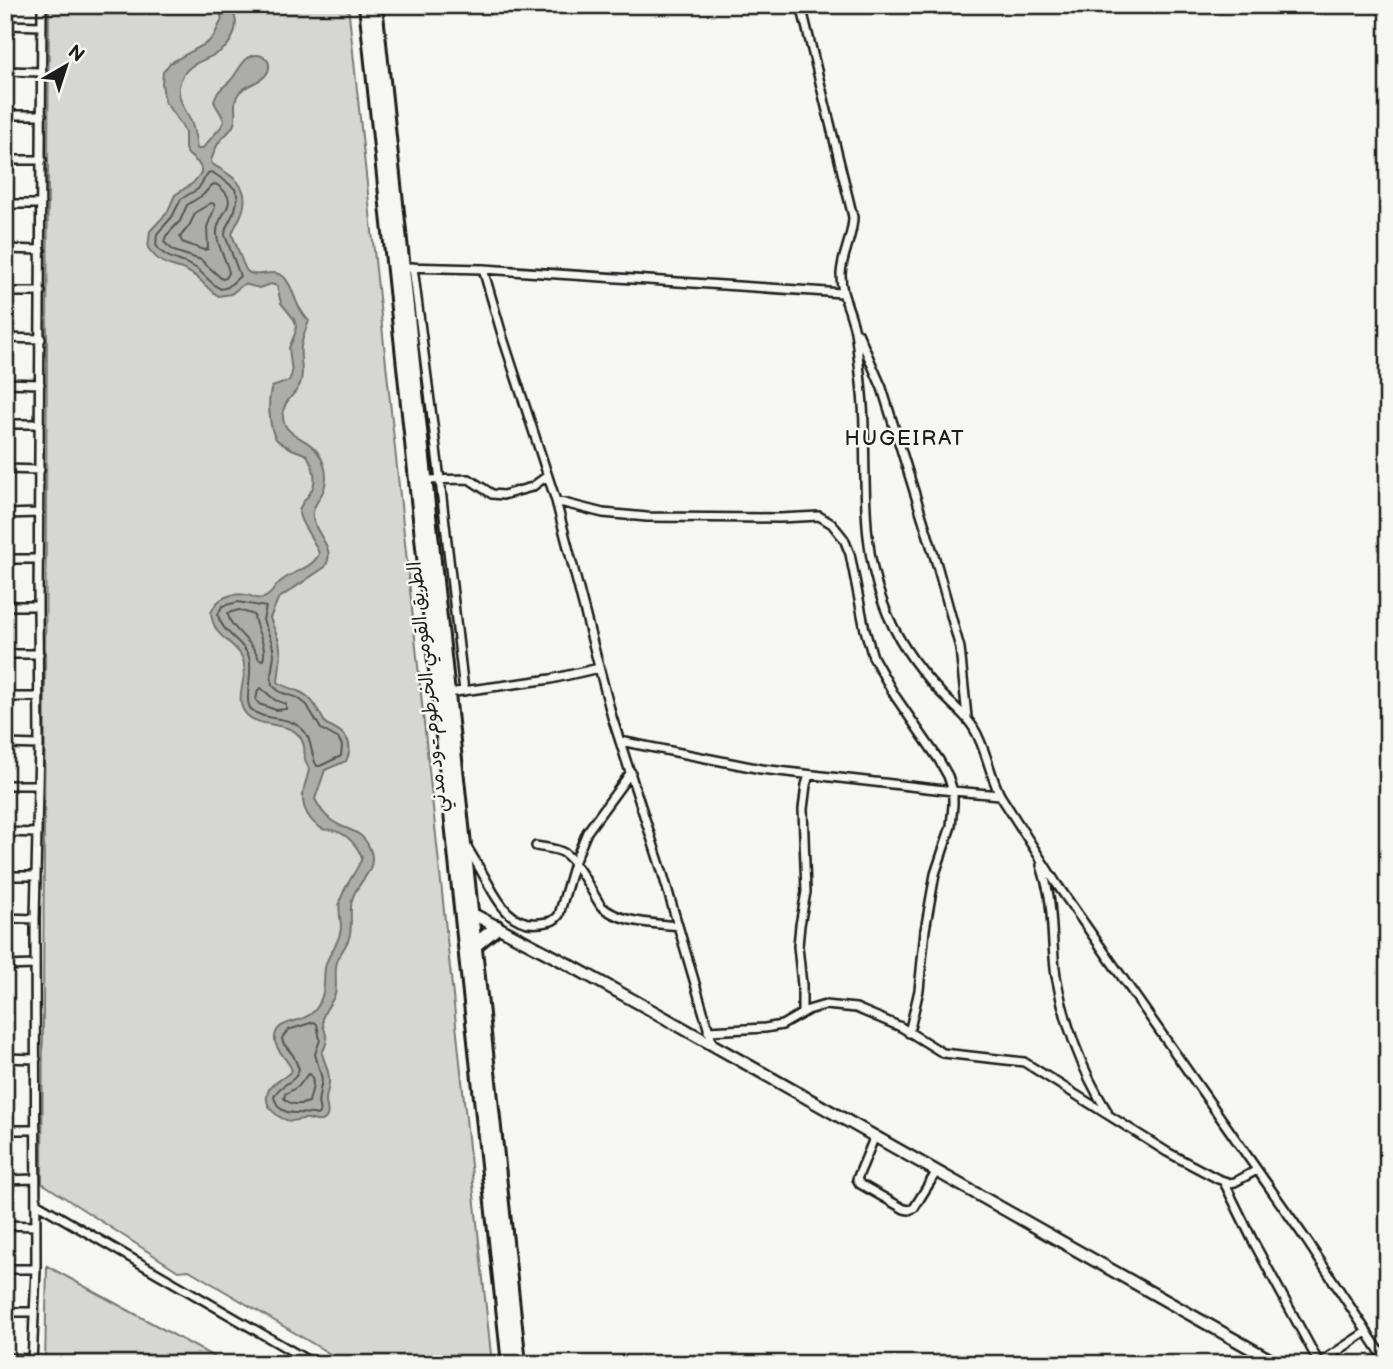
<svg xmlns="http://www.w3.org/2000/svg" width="1393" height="1369" viewBox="0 0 1393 1369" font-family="'Balsamiq Sans','Playpen Sans Arabic',sans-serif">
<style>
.green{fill:#d6d6d2;stroke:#797977;stroke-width:2}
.water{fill:#acaca9;stroke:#727271;stroke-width:2}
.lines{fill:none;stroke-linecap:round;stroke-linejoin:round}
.shore{stroke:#565654;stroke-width:2}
.street-casing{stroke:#1c1c1c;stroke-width:12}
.secondary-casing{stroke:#1c1c1c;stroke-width:15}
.highway-casing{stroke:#1c1c1c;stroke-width:18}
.street{stroke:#f6f6f2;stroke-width:7}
.secondary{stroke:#f6f6f2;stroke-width:10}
.highway{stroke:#f6f6f2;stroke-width:12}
.labels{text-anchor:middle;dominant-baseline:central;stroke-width:5;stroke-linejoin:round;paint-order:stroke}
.street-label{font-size:19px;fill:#1c1c1c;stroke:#f6f6f2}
.neighbourhood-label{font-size:21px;letter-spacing:2px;fill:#1c1c1c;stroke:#f6f6f2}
</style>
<rect width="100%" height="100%" fill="#f6f6f2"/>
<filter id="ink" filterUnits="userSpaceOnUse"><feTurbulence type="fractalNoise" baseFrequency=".0143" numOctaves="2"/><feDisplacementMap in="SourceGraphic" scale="14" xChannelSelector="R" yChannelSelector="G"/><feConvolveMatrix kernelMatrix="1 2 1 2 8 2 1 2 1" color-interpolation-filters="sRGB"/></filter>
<g filter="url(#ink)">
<path class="green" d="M49,5H348L492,1364H347L189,1270L178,1271L42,1183Z
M47,1266L227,1364H45Z"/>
<path class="water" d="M218,5H230C236,17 238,24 233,36C222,64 185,54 179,86C177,102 189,113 193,127C195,134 196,141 197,149H202L221,127L224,121C222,113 216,108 214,101C217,90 223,88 230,81C239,72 245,50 262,56C266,58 268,60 269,64C271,81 247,83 239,93C231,103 238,114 234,124C231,131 225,135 220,141C215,147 214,154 211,160L212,164C233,176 253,187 241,215C238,222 234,227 232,235C236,242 243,267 247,271C256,280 272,267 284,277C292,285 294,298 299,307C302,312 305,317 309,321C306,329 302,338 301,347C299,359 305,372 300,384C295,396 282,401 283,416C283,435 305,437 315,449C324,459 329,475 324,489C321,498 311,507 313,518C316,536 337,548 325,567L278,599L270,618L279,641L281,655L278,682C285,687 292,688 300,692C314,698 318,712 326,724C343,731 356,741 346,761L325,770L315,799C319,807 323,814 331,820C346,832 364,828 371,852C377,872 356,882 352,900C349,912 353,926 349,938C346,948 337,955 336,967C335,975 337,987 335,994C333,1002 324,1010 323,1017C321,1035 333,1033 322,1053C324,1062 329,1070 329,1079C330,1087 326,1093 326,1101C326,1105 329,1112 327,1116C323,1125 314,1120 308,1119C302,1118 297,1121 291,1121C280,1120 265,1108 267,1096C269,1081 285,1080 292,1070C288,1059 273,1048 275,1037C277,1016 308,1027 319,1004C326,989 323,983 325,968C327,954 340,944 341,928C341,919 338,910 340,901C344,886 356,873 362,858C357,845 346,832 331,830C323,828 329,832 321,828C310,822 302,808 303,796C303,786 308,778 309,769C308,766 306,763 305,759C304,754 305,748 303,743C295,719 263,730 247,715C231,699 251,676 242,657C232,639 214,639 211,613C216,598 231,592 247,595C253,596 257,600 263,598C272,596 273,588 279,583C291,571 311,570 319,554C316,541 299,523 299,513C299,504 306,500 310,493C318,481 314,467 307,455C298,451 283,447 276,439C269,428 267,399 272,387L289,381L292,373L289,348L295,334L296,326L294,319L281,303L277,286L271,284L259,288L244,284L231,294L219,296C208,291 203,280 192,274C173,262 165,271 148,248L150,231L167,213L175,195L193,183L201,173V168L198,163L188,154L185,149V133L182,126L165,102L162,84L163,72L170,63L207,43L214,36L222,19Z"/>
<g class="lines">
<path class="shore" d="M212,172L228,183L235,189L238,196L235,210L226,228L225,235L240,276L228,287L221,289C210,284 204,273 194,267C180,259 165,260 156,245L157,234L172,217L181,199L198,189L208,173Z
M212,185L216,184C245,205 216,211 217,234C217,247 227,260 229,273L226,278L222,279L201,260L174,251L164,242L166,236L180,221L187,205L203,195Z
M211,203L214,204L215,207L207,227L208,249L204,250L182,242L180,237L189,226L196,212Z
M238,602L266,607L263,620L272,643L274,655L271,675L272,685L280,692L298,698L307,705L321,729L339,739L342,746L341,756L320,766H317C310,755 313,741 304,731C288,713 265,723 251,709C243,701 254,673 249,657C243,640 222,634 218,615L222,606Z
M239,610L254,615C255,630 268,645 263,660L259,659C252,639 229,629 228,613Z
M261,688L275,700L286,704V709L276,710L259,704L256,700L258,690Z
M314,1022L317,1024L320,1040L315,1054L322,1079L318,1102L320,1112L317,1115C300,1110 280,1120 274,1097C281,1081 295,1085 299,1069L293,1055L283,1043L282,1038L288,1030Z
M310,1074C316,1081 311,1093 309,1102C300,1105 290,1106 284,1098L285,1094L299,1086L307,1075Z"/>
<defs>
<path id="street" d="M801,5L853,217C853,237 842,254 841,274C841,294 847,302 852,320C855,328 856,337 857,346C860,374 864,402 864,430C866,488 862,548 883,603C895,636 916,667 940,692C951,704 964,713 973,727C986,747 989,773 1000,795L1056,883L1307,1241L1388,1364
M5,25L42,26
M5,71L42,72
M5,115H42
M5,160H42
M5,204H41
M5,249L41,250
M402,267L483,269L842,293
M413,267L440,480L464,691
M483,269L503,338L556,501L612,717L662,871L713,1045
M5,292H41
M858,333L882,388L937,565L960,648L967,717
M5,338L41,339
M5,383L40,384
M5,424H40
M5,469L40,470
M425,480L469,479L492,494L503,495L532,487L547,476
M556,501L603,513L647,517L780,518L819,516L832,524L844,539L850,554L865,630L873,657L895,696L939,760L948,776L953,791V805L951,826L935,874L925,930L919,990L909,1033
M5,514L39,513
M5,559H39
M5,606H38
M5,654H39
M448,693L551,679L599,668
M5,697H39
M620,741L761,769L953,791L1000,795
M5,744L39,745
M5,785H38
M5,832L36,833
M536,846C545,848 556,848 564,853C577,861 592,893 601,906C620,923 653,923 678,926
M467,847C473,857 479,867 484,876C497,899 509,927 540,923C548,922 554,922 559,915L574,863L587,832L631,772
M1041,865C1044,875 1047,885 1049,896C1053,922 1052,949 1056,976C1064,1022 1082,1071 1107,1111
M5,876H36
M5,918L35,919
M5,966L35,965
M802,1013V985L798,946L800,925L806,892L803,809L806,785L809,775
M708,1031L765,1028L782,1025L808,1010L825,1005L856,1008L901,1027L943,1053L1024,1062L1167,1152L1218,1179L1230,1183L1235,1182L1257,1170
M5,1058L36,1059
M5,1130H36
M875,1136L857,1179L860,1184L904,1209L909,1210L914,1208L937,1171
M5,1180L35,1179
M1224,1182L1253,1241L1319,1363
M36,1203L314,1364
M5,1225L36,1226
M5,1269H36
M5,1312H34
M5,1358L32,1359
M32,1364L36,1269L35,919L39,745L38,606L42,5
M1318,1364L1366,1332"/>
<path id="secondary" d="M469,912L566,963L642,1005L1278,1364"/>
<path id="highway" d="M366,5L509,1364
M375,5L519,1364
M474,946L497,927"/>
</defs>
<use href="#street" class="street-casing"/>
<use href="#secondary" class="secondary-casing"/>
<use href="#highway" class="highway-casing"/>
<use href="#street" class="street"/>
<use href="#secondary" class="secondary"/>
<use href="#highway" class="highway"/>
</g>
</g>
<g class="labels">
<g class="street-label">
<text transform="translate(428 687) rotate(-96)">الطريق القومي الخرطوم - ود مدني</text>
</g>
<g class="neighbourhood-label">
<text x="905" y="438">HUGEIRAT</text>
</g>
</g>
<rect width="1393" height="1369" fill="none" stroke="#f6f6f2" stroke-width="28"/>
<rect x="14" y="14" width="1365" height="1341" fill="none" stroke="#1c1c1c" stroke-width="2.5" filter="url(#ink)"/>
<g transform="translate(66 66) rotate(39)" stroke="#f6f6f2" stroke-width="5" paint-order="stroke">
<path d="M0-5L12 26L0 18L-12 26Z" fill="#1c1c1c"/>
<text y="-10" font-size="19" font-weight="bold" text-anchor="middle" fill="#1c1c1c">N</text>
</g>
</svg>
